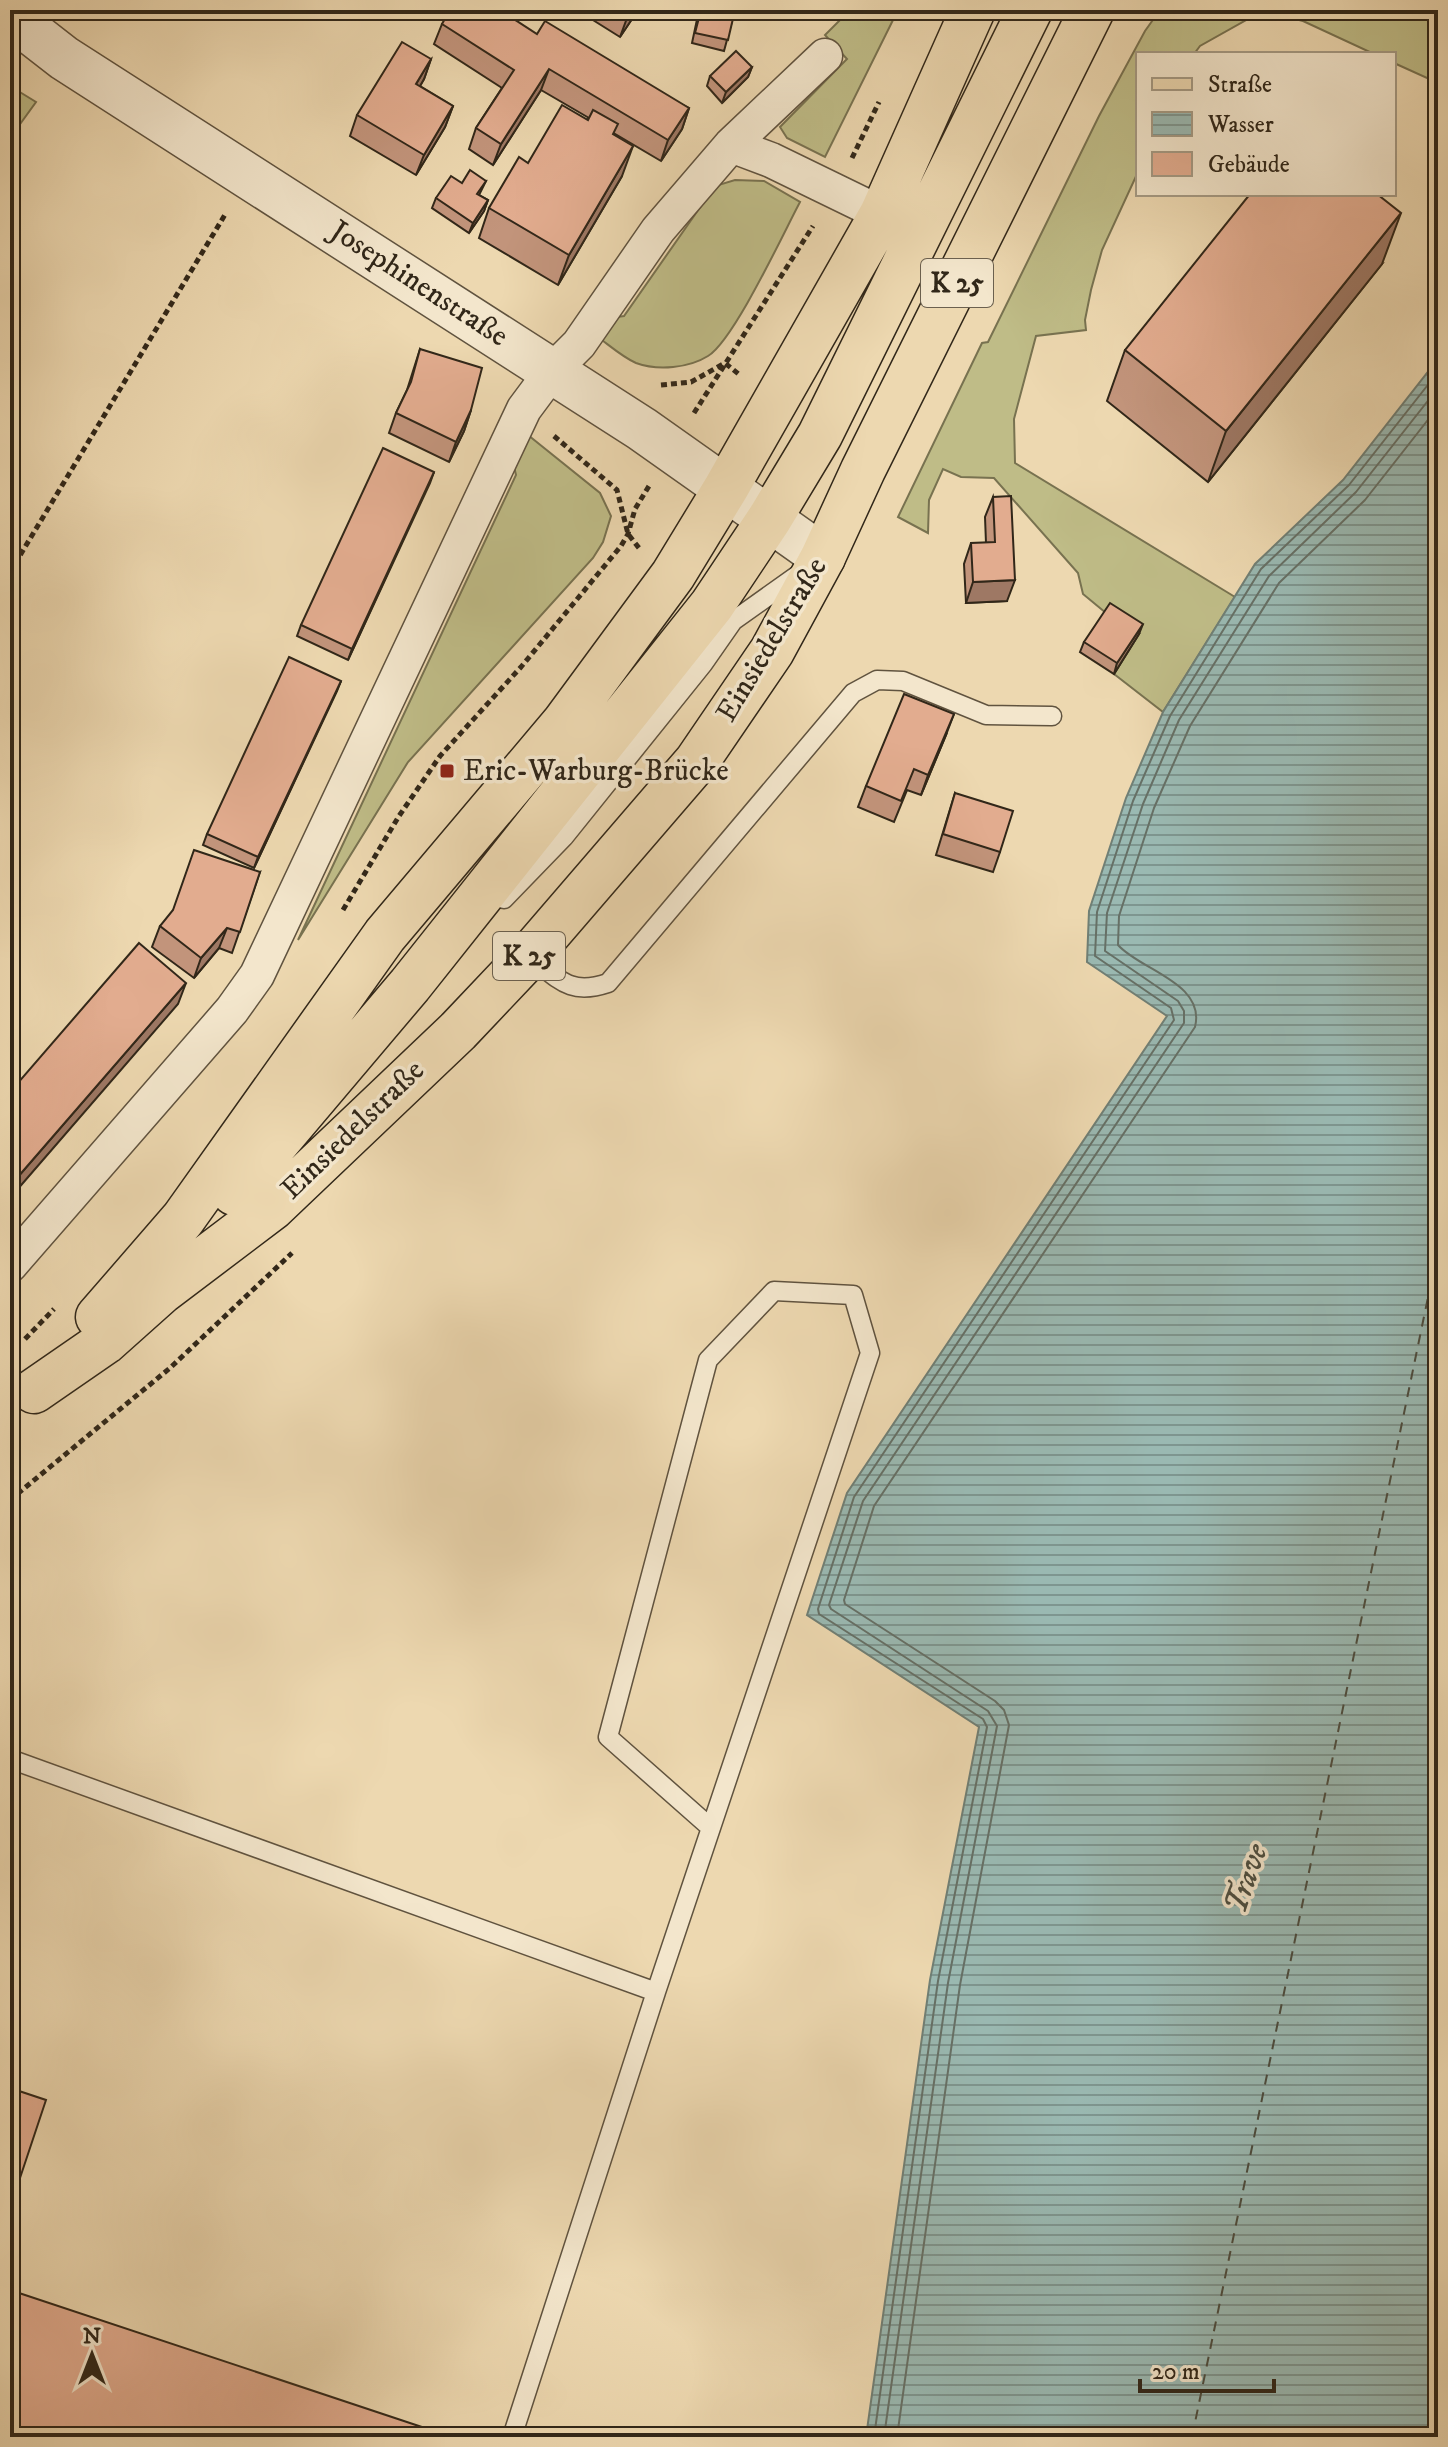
<svg xmlns="http://www.w3.org/2000/svg" width="1448" height="2447" viewBox="0 0 1448 2447" font-family="'IM FELL DW Pica',serif">
<style>
.grass{fill:#bfbc87;stroke:#787250;stroke-width:2}
.water{fill:url(#water-rules);stroke:#707f75;stroke-width:2}
.lines{fill:none;stroke-linecap:round;stroke-linejoin:round}
.shore{stroke:#667066;stroke-width:2}
.ferry{stroke:#4b4c3f;stroke-width:2;stroke-dasharray:10 8;stroke-linecap:butt}
.service-casing{stroke:#60533f;stroke-width:21}
.minor-casing{stroke:#60533f;stroke-width:37}
.tertiary-casing{stroke:#60533f;stroke-width:47}
.primary-casing{stroke:#312719;stroke-width:47}
.path{stroke:#312719;stroke-width:5;stroke-dasharray:6 4;stroke-linecap:butt}
.service{stroke:#f3e6cc;stroke-width:18}
.minor{stroke:#f3e6cc;stroke-width:34}
.tertiary{stroke:#f3e6cc;stroke-width:44}
.primary{stroke:#edd8b0;stroke-width:44}
.wall{fill:#c2947b;stroke:#312719;stroke-width:2}
.shaded-wall{fill:#9e7864;stroke:#312719;stroke-width:2}
.building{fill:#e2ac8f;stroke:#312719;stroke-width:2}
.poi-dot{fill:#8f2418;stroke:#f3e6cc;stroke-width:3}
.labels{text-anchor:middle;dominant-baseline:central;stroke-width:7;stroke-linejoin:round;paint-order:stroke}
.shield{fill:#f3e6cc;stroke:#6b604f;stroke-width:2}
.shield-label{font-size:28px;font-weight:bold;fill:#312719}
.street-label{font-size:30px;fill:#312719;stroke:#f3e6cc}
.poi-label{font-size:30px;fill:#312719;stroke:#f3e6cc;text-anchor:start}
.water-label{font-size:32px;font-style:italic;fill:#4b4c3f;stroke:#f3e6cc}
</style>
<defs>
<pattern id="water-rules" width="6" height="5" patternUnits="userSpaceOnUse" patternTransform="scale(2)"><rect width="6" height="5" fill="#9ab9b2"/><path d="M0 2.5h6" fill="none" stroke="#7e9690"/></pattern>
</defs>
<rect width="100%" height="100%" fill="#edd8b0"/>
<filter id="stains"><feTurbulence type="fractalNoise" baseFrequency=".0025" numOctaves="4"/><feColorMatrix values="0 0 0 0 .2 0 0 0 0 .09 0 0 0 0 .02 0 0 0 .5 -.17"/></filter>
<radialGradient id="worn" r=".72"><stop offset=".6" stop-color="#630" stop-opacity="0"/><stop offset="1" stop-color="#630" stop-opacity=".3"/></radialGradient>
<path class="grass" d="M850,10H898L825,157L787,138L780,127L847,59L825,35Z
M1160,10H1438V83L1394,63V54H1374L1303,21L1268,12L1250,18L1200,46L1194,54H1138V172L1102,250L1091,290L1085,320L1086,330L1036,336L1014,419L1015,463L1235,597L1163,712L1114,674L1106,613L1083,594L1078,573L994,478L961,477L943,469L929,500L928,533L898,517L982,343L988,342L1099,116L1145,31Z
M10,86L36,102L10,138Z
M735,180L764,181L800,202C783,234 734,340 708,356C689,368 658,371 636,363C622,357 608,344 595,335L610,318L624,316L715,186Z
M523,431L600,493L611,516L603,542L593,558L408,762L298,940L516,475L511,454Z"/>
<path class="water" d="M1438,359V2437H866L930,1980L979,1727L807,1615L847,1493L1167,1016L1087,962L1089,911L1126,798L1163,712L1255,564L1343,480Z"/>
<g class="lines">
<path class="shore" d="M874,2437L938,1981L987,1727L983,1719L819,1614L818,1609L854,1497L1174,1020L1171,1008L1095,956L1097,912L1133,801L1170,716L1261,569L1349,485L1438,372
M884,2437L948,1983L997,1726L988,1711L831,1609L829,1605L863,1501L1184,1023V1011L1178,1001L1105,951L1107,913L1143,804L1179,720L1269,576L1356,492L1438,388
M897,2437L960,1985L1009,1725L1004,1710L995,1701L845,1604L844,1600L874,1506L1195,1027C1206,983 1140,970 1118,945L1119,916L1154,808L1190,726L1279,583L1365,500L1438,407"/>
<path class="ferry" d="M1192,2437L1438,1249"/>
<defs>
<path id="service" d="M504,899L564,837L703,664L733,621L799,574
M529,956C559,979 569,996 608,983L853,693L877,680L903,681L986,715L1052,716
M10,1759L656,1992L870,1353L853,1295L774,1291L708,1360L608,1737L711,1828
M512,2437L656,1992"/>
<path id="minor" d="M731,145L771,160L882,214
M10,1265L232,1010L257,975L524,409L553,370L579,344L658,230L731,145L825,56"/>
<path id="tertiary" d="M10,16L64,58L642,429L823,557"/>
<path id="primary" d="M234,1193L410,985L712,605L770,518L820,435L1030,10
M98,1317L183,1219L385,935L564,723L673,575L726,488L882,214L973,10
M34,1391L105,1342L161,1292L272,1208L458,1031L529,956L697,761L772,651L823,557L863,470L1092,10"/>
</defs>
<use href="#service" class="service-casing"/>
<use href="#minor" class="minor-casing"/>
<use href="#tertiary" class="tertiary-casing"/>
<use href="#primary" class="primary-casing"/>
<path class="path" d="M852,158L879,102
M661,385L691,382L725,363L741,376
M694,413L813,226
M554,436L617,490L628,534L639,548
M10,572L226,213
M343,910L399,816L440,756L521,667L621,546L628,534L635,509L649,486
M25,1339L54,1309
M10,1500L170,1368L292,1253"/>
<use href="#service" class="service"/>
<use href="#minor" class="minor"/>
<use href="#tertiary" class="tertiary"/>
<use href="#primary" class="primary"/>
</g>
<path class="wall" d="M577,10H638L620,37Z
M699,10H735L724,51L692,43Z
M747,10H763L761,13Z
M442,24L537,34L689,108L682,129L661,161L615,134L622,176L558,285L479,238L489,208L528,163L589,118L541,90L493,165L469,149L476,128L502,88L434,44Z
M431,59L424,79L420,86L453,106L445,127L416,175L350,136L357,115Z
M752,67L748,77L722,103L707,86L710,76Z
M486,181L479,195L488,200L484,211L469,233L432,208L436,198L462,183Z
M1382,264L1208,482L1107,401L1125,350Z
M420,349L471,410L464,431L449,462L389,433L396,413L407,390Z
M434,472L348,660L297,636L301,625Z
M993,497L1007,601L966,603L964,564L971,543H986L985,517Z
M1139,634L1114,674L1080,652L1084,642Z
M341,681L254,868L203,845L207,834Z
M946,735L921,795L907,790L894,822L858,807L866,786Z
M955,793L1000,852L993,872L936,855Z
M260,872L232,953L219,948L194,978L152,947L160,926Z"/>
<path class="shaded-wall" d="M630,10H638L620,37Z
M431,59L424,79L409,105L416,84Z
M752,67L748,77L722,103L726,92Z
M549,69L541,90L493,165L501,144Z
M453,106L445,127L416,175L424,155Z
M689,108L682,129L661,161L668,140Z
M633,146L622,176L558,285L569,255Z
M488,200L484,211L469,233L473,223Z
M1401,213L1382,264L1208,482L1226,431Z
M471,410L464,431L449,462L456,442Z
M434,472L430,483L348,660L352,649Z
M1015,580L1007,601L966,603L973,582Z
M1143,624L1139,634L1114,674L1117,663Z
M341,681L337,691L254,868L258,857Z
M954,714L946,735L921,795L928,775Z
M227,928L219,948L194,978L201,958Z
M186,983L178,1004L10,1198V1186Z"/>
<path class="building" d="M450,10H500L537,34L545,21L689,108L668,140L549,69L501,144L476,128L514,70L442,24Z
M701,10H735L728,40L695,33Z
M402,42L431,59L416,84L453,106L424,155L357,115Z
M736,51L752,67L726,92L710,76Z
M562,105L588,120L593,110L618,124L613,134L633,146L569,255L489,208L519,157L528,163Z
M470,170L486,181L477,194L488,200L473,223L436,198L451,176L462,183Z
M1250,194H1377L1401,213L1226,431L1125,350Z
M420,349L482,368L471,410L456,442L396,413L411,382Z
M383,448L434,472L352,649L301,625Z
M1011,496L1015,580L973,582L971,543L995,542L993,497Z
M1110,603L1143,624L1117,663L1084,642Z
M289,657L341,681L258,857L207,834Z
M904,694L954,714L928,775L914,769L901,801L866,786Z
M955,793L1013,811L1000,852L943,834Z
M194,850L260,872L240,932L227,928L201,958L160,926L173,910Z
M139,943L186,983L10,1186V1092Z
M10,2088L46,2100L10,2208Z
M10,2290L446,2435V2437H10Z"/>
<rect class="poi-dot" x="439" y="763" width="16" height="16" rx="4"/>
<g class="labels">
<g class="shield">
<rect x="921" y="259" width="72" height="48" rx="6"/>
<rect x="493" y="932" width="72" height="48" rx="6"/>
</g>
<g class="shield-label">
<text x="957" y="283">K 25</text>
<text x="529" y="956">K 25</text>
</g>
<g class="street-label">
<text transform="translate(419 284) rotate(33)">Josephinenstraße</text>
<text transform="translate(772 640) rotate(-59)">Einsiedelstraße</text>
<text transform="translate(353 1130) rotate(-44)">Einsiedelstraße</text>
</g>
<g class="poi-label">
<text x="463" y="771">Eric-Warburg-Brücke</text>
</g>
<g class="water-label">
<text transform="translate(1247 1879) rotate(-71)">Trave</text>
</g>
</g>
<rect width="1448" height="2447" fill="none" stroke="#edd8b0" stroke-width="40"/>
<rect x="12" y="12" width="1424" height="2423" fill="none" stroke="#312719" stroke-width="4"/>
<rect x="20" y="20" width="1408" height="2407" fill="none" stroke="#312719" stroke-width="2"/>
<rect x="1136" y="52" width="260" height="144" fill="#f3e6cc" stroke="#a59a84" stroke-width="2"/>
<rect x="1152" y="78" width="40" height="12" fill="#edd8b0" stroke="#a59a84" stroke-width="2"/>
<text x="1208" y="92" font-size="24" fill="#312719">Straße</text>
<rect x="1152" y="112" width="40" height="24" fill="url(#water-rules)" stroke="#a59a84" stroke-width="2"/>
<text x="1208" y="132" font-size="24" fill="#312719">Wasser</text>
<rect x="1152" y="152" width="40" height="24" fill="#e2ac8f" stroke="#a59a84" stroke-width="2"/>
<text x="1208" y="172" font-size="24" fill="#312719">Gebäude</text>
<g transform="translate(92 2355)" stroke="#f3e6cc" stroke-width="6" paint-order="stroke">
<path d="M0-6L14 30L0 20L-14 30Z" fill="#312719"/>
<text y="-12" font-size="22" font-weight="bold" text-anchor="middle" fill="#312719">N</text>
</g>
<path d="M1140 2379v12h134v-12" fill="none" stroke="#312719" stroke-width="4"/>
<text x="1152" y="2379" font-size="24" fill="#312719" stroke="#f3e6cc" stroke-width="6" paint-order="stroke">20 m</text>
<rect width="100%" height="100%" filter="url(#stains)"/>
<rect width="100%" height="100%" fill="url(#worn)"/>
</svg>
